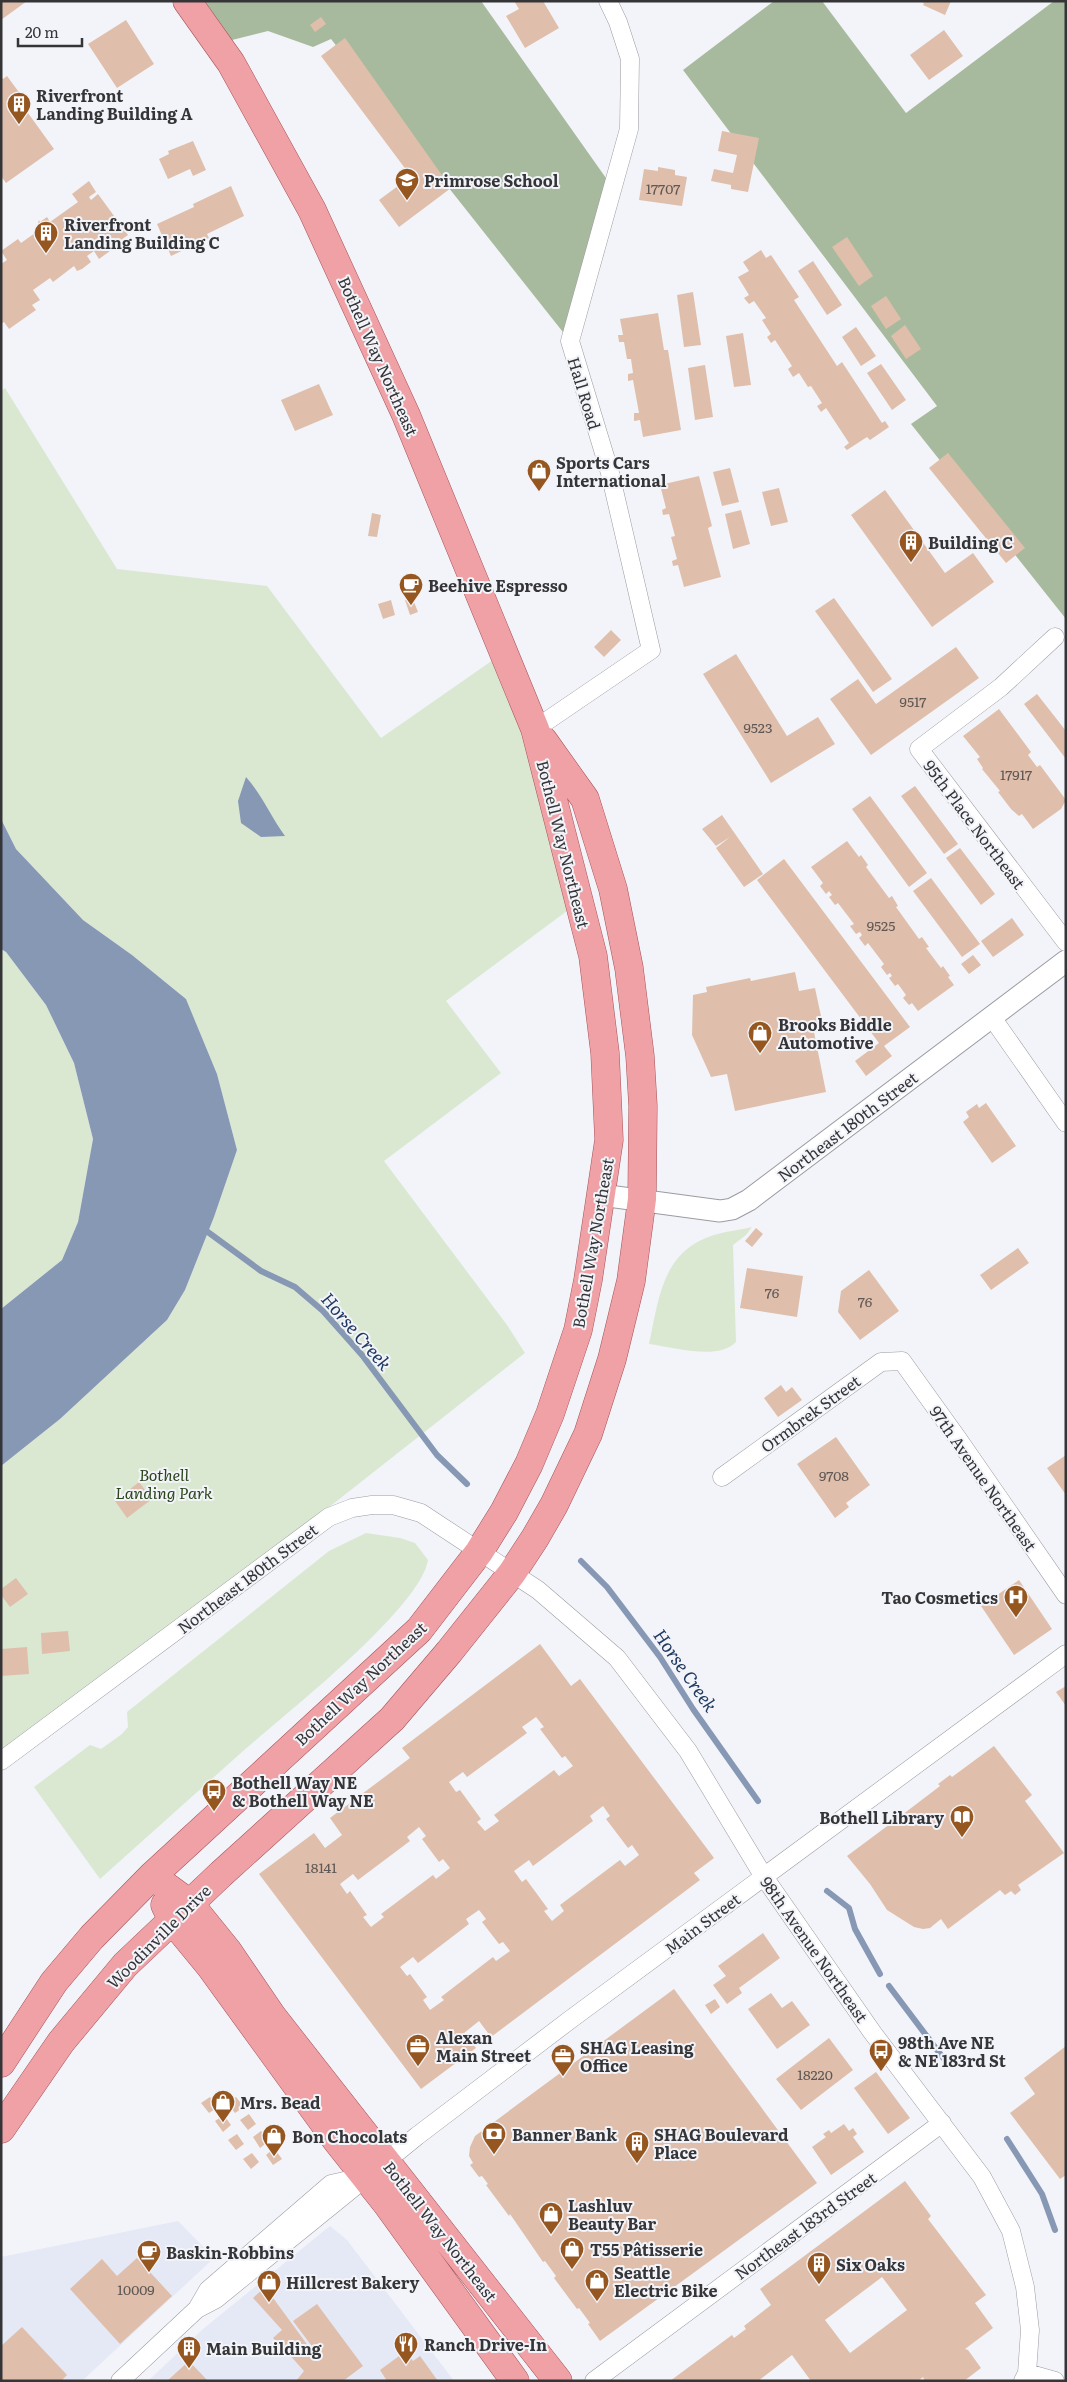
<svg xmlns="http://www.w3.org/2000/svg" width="1067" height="2382" viewBox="0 0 1067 2382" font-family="Literata,serif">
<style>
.built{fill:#e5e8f5}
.green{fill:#dae8d2}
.forest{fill:#a8ba9d}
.water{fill:#8698b4}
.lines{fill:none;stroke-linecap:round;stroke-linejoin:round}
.stream{stroke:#8698b4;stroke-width:6}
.building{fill:#dfbfab;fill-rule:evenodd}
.minor-casing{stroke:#9b9ca1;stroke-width:19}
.tertiary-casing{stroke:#9b9ca1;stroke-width:23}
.primary-casing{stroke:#a75359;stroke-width:29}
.minor{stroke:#fff;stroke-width:18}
.tertiary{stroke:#fff;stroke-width:21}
.primary{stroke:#efa1a6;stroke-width:28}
.labels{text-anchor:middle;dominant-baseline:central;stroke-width:4;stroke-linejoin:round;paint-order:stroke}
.number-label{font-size:14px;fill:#605855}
.poi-label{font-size:16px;font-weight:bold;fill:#353538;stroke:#f2f4f9;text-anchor:start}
.street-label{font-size:16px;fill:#353538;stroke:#f2f4f9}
.park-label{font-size:16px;font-style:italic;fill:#2a4419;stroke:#f2f4f9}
.water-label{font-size:18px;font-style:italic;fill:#203961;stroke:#f2f4f9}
</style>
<rect width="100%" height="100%" fill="#f2f4f9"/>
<path class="built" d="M178,2221L214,2258L82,2381H1V2257Z
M330,2226L347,2240L454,2381H148L203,2329Z"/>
<path class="green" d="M5,388L117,569L267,586L381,738L503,653L579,902L446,1001L501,1073L384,1161L507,1325L525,1353L333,1504L1,1754V1466L60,1419L167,1320L185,1290L214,1217L237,1150L217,1074L186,999L132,955L83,920L16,849L1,819V391Z
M1,949L6,952L46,1005L74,1063L93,1139L78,1222L62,1260L1,1309Z
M752,1227L746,1235L733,1245L736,1342C718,1361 672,1347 649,1344C659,1298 662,1251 714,1235C727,1231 740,1230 752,1227Z
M366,1533L400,1538L415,1543L428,1560C420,1609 284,1715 242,1752C195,1794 148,1836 100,1879L34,1787L90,1745L101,1749L122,1734L128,1727L127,1712L132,1708L329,1551Z"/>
<path class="forest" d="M187,1H481L613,188L570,341L331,39L313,47L268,31L216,44Z
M774,1H822L906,113L1054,1H1066V619L911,424L937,406L683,70Z"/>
<path class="water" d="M246,777C262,795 271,817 285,836L261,837L241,823L238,801Z
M1,819L16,849L83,920L132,955L186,999L217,1074L237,1150L214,1217L185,1290L167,1320L60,1419L1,1466V1309L62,1260L78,1222L93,1139L74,1063L46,1005L6,952L1,949Z"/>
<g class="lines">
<path class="stream" d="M201,1227L261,1271L295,1287L323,1311L362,1355L437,1455L467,1484
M581,1561L607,1587L660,1657L693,1709L758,1801
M827,1891L849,1908L855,1929L880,1974
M889,1986L944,2059
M1007,2139L1042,2194L1055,2230"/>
</g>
<path class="building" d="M1,1H27L1,20Z
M514,1H543L559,28L525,48L506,16L519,9Z
M918,1H951L945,15L923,5L924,3Z
M321,17L326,24L315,32L310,25Z
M126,20L154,64L117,88L88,44Z
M944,30L963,56L929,80L910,55Z
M345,38L451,188L399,227L379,200L406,180L407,171L321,56Z
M7,76L24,99L20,102L54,149L6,183L1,176V77L3,79Z
M722,131L759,138L748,192L731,189V185L711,181L714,169L733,173L737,155L718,151Z
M193,141L206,170L193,176L190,169L168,179L159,159L169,154L168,151Z
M658,167L675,170V175L687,177L682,206L639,200L644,169L658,171Z
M89,181L96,192L89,197L91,200L98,194L128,235L108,249L110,251L99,259L94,251L87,256L91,262L82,269L77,271L74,266L57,279L53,282L50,278L33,290L40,300L32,305L36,310L9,329L4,322L1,324V264L7,260L1,251L18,239L21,243L42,228L38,223L39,220L40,222L47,217L50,222L78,202L72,194Z
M231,186L244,216L207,234L209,238L171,256L157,224L194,207L193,204Z
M847,237L873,276L859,286L832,247Z
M761,250L766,258L771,255L799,297L794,300L837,366L842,362L882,423L885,421L889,427L870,440L867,437L847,450L844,447L849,443L826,408L821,412L817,406L822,403L811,386L808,387L799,373L793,377L788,369L792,366L775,340L771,343L767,337L771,334L762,320L766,318L754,301L749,304L744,298L749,295L738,277L749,271L743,262Z
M813,261L842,305L827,315L798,271Z
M693,292L701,345L684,347L677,295Z
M886,296L901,319L886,329L871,306Z
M658,313L664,350H668L681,430L643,437L640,420L634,421V413H639L633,380L628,381V374L633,373L631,359H627L624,342H619L618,335H623L620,319Z
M905,325L921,349L906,359L891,336Z
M856,327L876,356L861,366L842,337Z
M743,333L751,385L734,387L726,336Z
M881,364L906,400L892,410L867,373Z
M705,365L713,417L695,420L688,368Z
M319,384L333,415L295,431L281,400Z
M948,453L1025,548L1006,563L929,468Z
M730,468L739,502L722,506L713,472Z
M699,476L712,526L708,528L721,577L684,587L678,565L673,566L672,561L677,559L671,537L675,536L669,514L663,515L662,510L666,508L660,485Z
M779,488L788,522L771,526L762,492Z
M885,490L945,573L973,553L994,582L932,627L851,515Z
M741,510L750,544L733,549L725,514Z
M372,513L381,515L377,537L368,536Z
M412,597L418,612L410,615L405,600Z
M834,598L892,679L873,692L815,611Z
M391,600L395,615L383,619L378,604Z
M611,630L621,640L604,657L594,647Z
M956,647L979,678L871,755L830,699L858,679L876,704Z
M736,654L787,736L818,717L835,744L771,783L703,674Z
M1037,694L1066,731V759L1024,704Z
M999,709L1031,752L1028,755L1037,767L1040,765L1066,800L1061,809L1033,829L1022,814L1019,816L1011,809L998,792L1000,791L982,769L983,768L977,759L980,757L963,736Z
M915,786L958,844L944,854L901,796Z
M870,796L927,873L909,887L852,809Z
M722,815L763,874L744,887L716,848L730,837L716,846L702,829Z
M847,841L859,857L861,855L868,865L866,867L889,898L892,896L898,906L896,907L919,939L922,937L929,947L926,948L941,968L943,966L950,976L948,977L954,985L918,1011L912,1003L909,1005L903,998L906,995L898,984L895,986L889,978L892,976L890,973L887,975L881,967L884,964L868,943L865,946L859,938L862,935L860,932L856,934L850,926L854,924L838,903L835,905L829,897L832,895L829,891L826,894L820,886L823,883L811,867Z
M960,848L995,894L981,905L946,858Z
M784,859L910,1027L884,1046L892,1056L866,1076L855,1061L879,1043L757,880Z
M931,878L980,944L962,957L913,891Z
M1012,918L1024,935L993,957L981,941Z
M973,955L981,965L969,974L961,964Z
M795,972L799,991L815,988L824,1030L814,1032L826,1092L735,1111L727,1074L711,1077L692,1035L693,995L707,992L706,987L750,978L751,981Z
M986,1103L1016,1146L992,1163L963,1122L969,1117L966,1112L977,1104L979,1108Z
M756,1228L763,1234L752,1247L745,1241Z
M1018,1248L1029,1263L991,1290L980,1275Z
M747,1268L803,1276L797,1317L740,1308Z
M869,1270L899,1311L860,1340L838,1312L841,1291Z
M781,1385L786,1392L792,1387L802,1400L778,1417L764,1398Z
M836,1437L870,1485L846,1503L849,1507L835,1518L797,1464Z
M1066,1455V1495L1047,1468Z
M139,1482L152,1499L127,1518L115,1501Z
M16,1578L28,1594L10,1607L1,1595V1589Z
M1019,1580L1052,1629L1014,1655L981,1606Z
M68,1631L70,1651L42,1654L41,1633Z
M540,1644L571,1686L580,1679L714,1858L694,1873L700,1880L491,2037L479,2021L464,2033L476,2048L421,2089L259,1874L314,1833L325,1848L342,1835L330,1818L410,1758L402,1748ZM536,1717L544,1727L540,1729L562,1758L565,1756L573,1766L559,1776L554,1770L494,1815L499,1821L485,1831L477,1822L481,1819L460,1790L456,1792L449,1782L463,1772L467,1777L527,1733L522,1727ZM603,1806L610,1816L606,1819L628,1848L632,1845L639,1855L625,1866L620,1860L560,1905L564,1911L552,1921L544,1911L548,1909L526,1879L522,1882L514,1871L529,1860L533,1866L593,1821L590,1816ZM419,1827L426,1836L422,1839L439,1862L443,1859L450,1868L436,1879L433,1875L381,1914L384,1917L371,1927L363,1917L367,1915L350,1891L347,1894L340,1884L353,1874L358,1880L410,1841L407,1837ZM479,1910L486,1919L482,1922L499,1944L503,1942L510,1951L496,1961L493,1957L441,1997L444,2000L430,2010L423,2000L427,1997L410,1974L407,1976L400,1967L413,1957L418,1963L469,1924L466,1919Z
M27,1647L29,1674L1,1676V1649Z
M1066,1686V1706L1056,1692Z
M994,1746L1032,1795L1025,1801L1064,1853L1018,1885L1021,1890L1015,1895L1011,1891L1005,1895L1000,1890L948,1929L941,1919L930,1928L923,1929L914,1927L887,1910L870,1884L847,1856L890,1824L888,1822L900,1812L902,1815L940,1786L938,1784L950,1775L952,1777Z
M763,1933L780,1958L739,1988L742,1993L727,2004L713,1985L726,1976L718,1966Z
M674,1989L817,2183L600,2341L588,2324L590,2323L579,2308L577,2309L554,2278L556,2276L545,2261L543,2262L510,2214L509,2216L486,2185L488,2184L482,2176L479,2177L470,2165L473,2163L469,2156L470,2147L475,2136Z
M771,1993L782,2008L792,2001L810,2025L777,2049L748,2009Z
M715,1999L720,2007L711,2014L705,2005Z
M829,2038L853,2070L801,2110L776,2079Z
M1066,2046V2175L1060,2179L1010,2113L1035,2094L1024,2078Z
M876,2072L910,2118L888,2134L854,2088Z
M210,2097L218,2107L209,2113L201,2103Z
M236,2097L244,2107L235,2113L227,2103Z
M249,2114L256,2124L248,2130L240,2120Z
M224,2115L231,2125L223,2132L215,2121Z
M844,2124L849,2131L853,2128L857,2134L853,2137L864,2152L831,2175L812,2147L826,2137L823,2134L829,2130L831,2133Z
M261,2131L269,2141L260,2148L253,2137Z
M237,2134L244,2144L236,2150L228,2140Z
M274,2148L282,2159L273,2165L266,2155Z
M252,2153L259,2162L251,2169L243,2159Z
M905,2181L931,2216L928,2219L986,2295L975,2303L993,2328L965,2349L968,2350L981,2368L964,2381H925L923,2377L918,2381H811L792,2355L758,2381H670L732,2335L734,2338L746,2329L744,2326L771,2305L760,2289ZM882,2277L907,2310L850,2353L825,2320Z
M137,2258L172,2296L120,2344L70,2289L102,2259L117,2276Z
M265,2287L309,2347L311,2345L293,2321L317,2304L363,2366L343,2381H296L304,2371L287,2352L283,2356L275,2347L279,2344L273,2338L282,2330L253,2298Z
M22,2327L67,2375L61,2381H1V2346Z
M406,2351L413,2361L420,2356L438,2381H387L380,2370Z
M189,2361L208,2381H167Z"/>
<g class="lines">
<defs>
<path id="minor" d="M1055,637L1001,687L919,749L1066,942
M535,729L651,650L610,473L570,341L629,129L630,59L618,22L608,1
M991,1016L1066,1123
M722,1477L881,1362L902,1361L958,1439L1066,1595
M1,1761L329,1517L352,1508L372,1505H393L421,1513L538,1590L617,1658L688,1751L764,1877L872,2032L982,2177L1011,2231L1025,2287L1030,2330L1027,2373L1023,2381
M197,2309L208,2290L331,2184L362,2177
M1027,2373L1055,2381
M120,2381L197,2309L216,2299L417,2136L571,2019L1066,1654
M594,2381L942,2123"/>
<path id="tertiary" d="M601,1195L720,1211L732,1209L749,1200L1066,961"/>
<path id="primary" d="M152,1876L189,1903L227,1950L272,2016L558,2381
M165,1905L173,1921L210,1966L337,2141L387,2204L515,2381
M1,2063L54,1982L92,1937L152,1876L419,1630L479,1552L504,1512L529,1464L550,1414L578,1330L588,1280L609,1140L605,1053L593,956L535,729L406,415L312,210L231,63L187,1
M1,2129L61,2042L125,1965L221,1874L392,1719L449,1652L512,1573L535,1538L554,1505L588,1434L612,1359L631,1281L642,1199L643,1106L640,1056L629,968L613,889L585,799L543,740"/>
</defs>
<use href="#minor" class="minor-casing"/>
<use href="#tertiary" class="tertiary-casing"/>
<use href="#primary" class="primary-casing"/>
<use href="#minor" class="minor"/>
<use href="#tertiary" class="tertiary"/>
<use href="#primary" class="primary"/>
</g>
<defs>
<symbol id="building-pin" viewBox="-11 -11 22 30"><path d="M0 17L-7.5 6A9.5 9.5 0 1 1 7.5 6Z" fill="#96561f" stroke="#f2f4f9"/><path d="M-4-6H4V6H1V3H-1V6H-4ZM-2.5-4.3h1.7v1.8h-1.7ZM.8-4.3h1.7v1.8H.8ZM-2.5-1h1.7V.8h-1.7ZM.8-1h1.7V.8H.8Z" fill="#fff"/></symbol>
<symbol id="school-pin" viewBox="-11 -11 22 30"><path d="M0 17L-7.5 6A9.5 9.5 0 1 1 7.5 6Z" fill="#96561f" stroke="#f2f4f9"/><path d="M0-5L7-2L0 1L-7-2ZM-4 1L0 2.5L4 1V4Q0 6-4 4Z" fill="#fff"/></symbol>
<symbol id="shop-pin" viewBox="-11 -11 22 30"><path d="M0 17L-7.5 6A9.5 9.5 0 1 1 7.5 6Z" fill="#96561f" stroke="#f2f4f9"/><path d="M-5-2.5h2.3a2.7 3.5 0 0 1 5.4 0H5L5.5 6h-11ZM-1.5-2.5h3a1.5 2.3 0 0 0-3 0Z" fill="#fff"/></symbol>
<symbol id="cafe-pin" viewBox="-11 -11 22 30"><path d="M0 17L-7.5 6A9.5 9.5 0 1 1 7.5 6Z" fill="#96561f" stroke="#f2f4f9"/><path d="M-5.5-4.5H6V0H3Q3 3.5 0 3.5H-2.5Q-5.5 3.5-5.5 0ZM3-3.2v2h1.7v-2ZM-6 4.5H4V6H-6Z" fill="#fff"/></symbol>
<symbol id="hospital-pin" viewBox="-11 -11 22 30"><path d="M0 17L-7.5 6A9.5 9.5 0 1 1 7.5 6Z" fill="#96561f" stroke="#f2f4f9"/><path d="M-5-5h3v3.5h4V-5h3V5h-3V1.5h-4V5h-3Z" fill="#fff"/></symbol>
<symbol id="bus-pin" viewBox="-11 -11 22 30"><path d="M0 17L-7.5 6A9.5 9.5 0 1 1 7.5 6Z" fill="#96561f" stroke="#f2f4f9"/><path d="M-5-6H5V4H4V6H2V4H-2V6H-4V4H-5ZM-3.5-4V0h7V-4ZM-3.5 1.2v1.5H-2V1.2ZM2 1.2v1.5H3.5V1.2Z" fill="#fff"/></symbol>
<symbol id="library-pin" viewBox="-11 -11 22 30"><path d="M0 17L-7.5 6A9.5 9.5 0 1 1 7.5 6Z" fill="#96561f" stroke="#f2f4f9"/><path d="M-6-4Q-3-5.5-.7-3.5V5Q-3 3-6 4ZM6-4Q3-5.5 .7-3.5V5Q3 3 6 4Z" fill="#fff"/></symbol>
<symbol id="office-pin" viewBox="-11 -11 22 30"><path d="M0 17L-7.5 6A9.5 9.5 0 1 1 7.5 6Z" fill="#96561f" stroke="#f2f4f9"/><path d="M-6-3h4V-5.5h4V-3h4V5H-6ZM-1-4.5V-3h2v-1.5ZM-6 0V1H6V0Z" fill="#fff"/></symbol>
<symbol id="bank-pin" viewBox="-11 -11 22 30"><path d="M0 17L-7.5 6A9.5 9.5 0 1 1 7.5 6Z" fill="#96561f" stroke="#f2f4f9"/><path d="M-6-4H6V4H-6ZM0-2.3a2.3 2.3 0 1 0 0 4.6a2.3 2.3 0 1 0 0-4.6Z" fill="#fff"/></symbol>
<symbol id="restaurant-pin" viewBox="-11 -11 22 30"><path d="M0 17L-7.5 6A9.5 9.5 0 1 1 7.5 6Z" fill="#96561f" stroke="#f2f4f9"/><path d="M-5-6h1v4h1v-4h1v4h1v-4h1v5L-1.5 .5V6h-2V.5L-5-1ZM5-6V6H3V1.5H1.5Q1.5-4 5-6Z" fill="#fff"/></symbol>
</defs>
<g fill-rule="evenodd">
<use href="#building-pin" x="5" y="90" width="28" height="38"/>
<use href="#school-pin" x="393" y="166" width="28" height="38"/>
<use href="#building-pin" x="32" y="219" width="28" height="38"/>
<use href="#shop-pin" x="525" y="457" width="28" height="38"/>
<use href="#building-pin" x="897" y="528" width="28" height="38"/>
<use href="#cafe-pin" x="397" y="571" width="28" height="38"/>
<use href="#shop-pin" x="746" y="1019" width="28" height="38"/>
<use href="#hospital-pin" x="1002" y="1583" width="28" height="38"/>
<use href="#bus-pin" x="200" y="1777" width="28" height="38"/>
<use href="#library-pin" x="948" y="1803" width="28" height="38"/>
<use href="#office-pin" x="404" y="2032" width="28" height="38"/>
<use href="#bus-pin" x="867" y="2037" width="28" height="38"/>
<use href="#office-pin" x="549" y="2042" width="28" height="38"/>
<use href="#shop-pin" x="209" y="2088" width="28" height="38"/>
<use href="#bank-pin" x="480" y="2120" width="28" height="38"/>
<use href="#shop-pin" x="260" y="2122" width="28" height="38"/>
<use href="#building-pin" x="623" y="2129" width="28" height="38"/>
<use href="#shop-pin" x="537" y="2200" width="28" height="38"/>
<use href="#shop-pin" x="558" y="2235" width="28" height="38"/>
<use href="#cafe-pin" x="135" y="2238" width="28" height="38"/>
<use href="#building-pin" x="805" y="2250" width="28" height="38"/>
<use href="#shop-pin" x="583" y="2267" width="28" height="38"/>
<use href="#shop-pin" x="255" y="2268" width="28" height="38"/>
<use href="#restaurant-pin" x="392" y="2330" width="28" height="38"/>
<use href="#building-pin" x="175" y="2334" width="28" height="38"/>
</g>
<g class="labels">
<g class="number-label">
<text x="663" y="188">17707</text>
<text x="913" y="701">9517</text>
<text x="758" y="727">9523</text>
<text x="1016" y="774">17917</text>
<text x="881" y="925">9525</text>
<text x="772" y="1292">76</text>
<text x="865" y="1301">76</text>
<text x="834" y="1475">9708</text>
<text x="321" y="1867">18141</text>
<text x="815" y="2074">18220</text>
<text x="136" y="2289">10009</text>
</g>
<g class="poi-label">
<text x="36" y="95">Riverfront<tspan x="36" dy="18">Landing Building A</tspan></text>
<text x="424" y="180">Primrose School</text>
<text x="64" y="224">Riverfront<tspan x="64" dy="18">Landing Building C</tspan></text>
<text x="556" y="462">Sports Cars<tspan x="556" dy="18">International</tspan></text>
<text x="928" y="542">Building C</text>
<text x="428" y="585">Beehive Espresso</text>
<text x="778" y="1024">Brooks Biddle<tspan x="778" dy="18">Automotive</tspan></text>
<text x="998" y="1597" text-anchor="end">Tao Cosmetics</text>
<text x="232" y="1782">Bothell Way NE<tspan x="232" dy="18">&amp; Bothell Way NE</tspan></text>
<text x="944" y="1817" text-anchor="end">Bothell Library</text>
<text x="436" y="2037">Alexan<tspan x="436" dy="18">Main Street</tspan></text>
<text x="898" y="2042">98th Ave NE<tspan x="898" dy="18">&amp; NE 183rd St</tspan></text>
<text x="580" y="2047">SHAG Leasing<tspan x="580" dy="18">Office</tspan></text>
<text x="240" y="2102">Mrs. Bead</text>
<text x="512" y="2134">Banner Bank</text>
<text x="654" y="2134">SHAG Boulevard<tspan x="654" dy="18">Place</tspan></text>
<text x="292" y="2136">Bon Chocolats</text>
<text x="568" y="2205">Lashluv<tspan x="568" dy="18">Beauty Bar</tspan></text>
<text x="590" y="2249">T55 Pâtisserie</text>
<text x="166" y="2252">Baskin-Robbins</text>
<text x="836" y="2264">Six Oaks</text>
<text x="614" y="2272">Seattle<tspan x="614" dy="18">Electric Bike</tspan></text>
<text x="286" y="2282">Hillcrest Bakery</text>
<text x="424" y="2344">Ranch Drive-In</text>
<text x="206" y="2348">Main Building</text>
</g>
<g class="street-label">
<text transform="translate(379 356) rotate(66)">Bothell Way Northeast</text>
<text transform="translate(585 393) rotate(73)">Hall Road</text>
<text transform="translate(975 824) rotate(53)">95th Place Northeast</text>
<text transform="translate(564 844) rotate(76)">Bothell Way Northeast</text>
<text transform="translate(847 1126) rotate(-37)">Northeast 180th Street</text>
<text transform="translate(592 1243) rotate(-80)">Bothell Way Northeast</text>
<text transform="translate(810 1413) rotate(-36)">Ormbrek Street</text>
<text transform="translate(984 1478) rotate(55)">97th Avenue Northeast</text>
<text transform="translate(247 1578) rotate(-37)">Northeast 180th Street</text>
<text transform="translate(360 1683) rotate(-43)">Bothell Way Northeast</text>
<text transform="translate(702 1923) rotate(-37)">Main Street</text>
<text transform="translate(158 1936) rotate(-45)">Woodinville Drive</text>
<text transform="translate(815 1949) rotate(55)">98th Avenue Northeast</text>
<text transform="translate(805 2225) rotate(-36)">Northeast 183rd Street</text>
<text transform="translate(441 2231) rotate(52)">Bothell Way Northeast</text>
</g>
<g class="park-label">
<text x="164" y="1474">Bothell<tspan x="164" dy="18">Landing Park</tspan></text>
</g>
<g class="water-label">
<text transform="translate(357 1331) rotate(49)">Horse Creek</text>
<text transform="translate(686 1670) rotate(55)">Horse Creek</text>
</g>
</g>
<rect width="1067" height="2382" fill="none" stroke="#353538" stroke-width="5"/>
<path d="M18 38v8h64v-8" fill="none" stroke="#353538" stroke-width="2.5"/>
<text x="25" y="38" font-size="15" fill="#353538" stroke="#f2f4f9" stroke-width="4" paint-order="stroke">20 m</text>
</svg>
